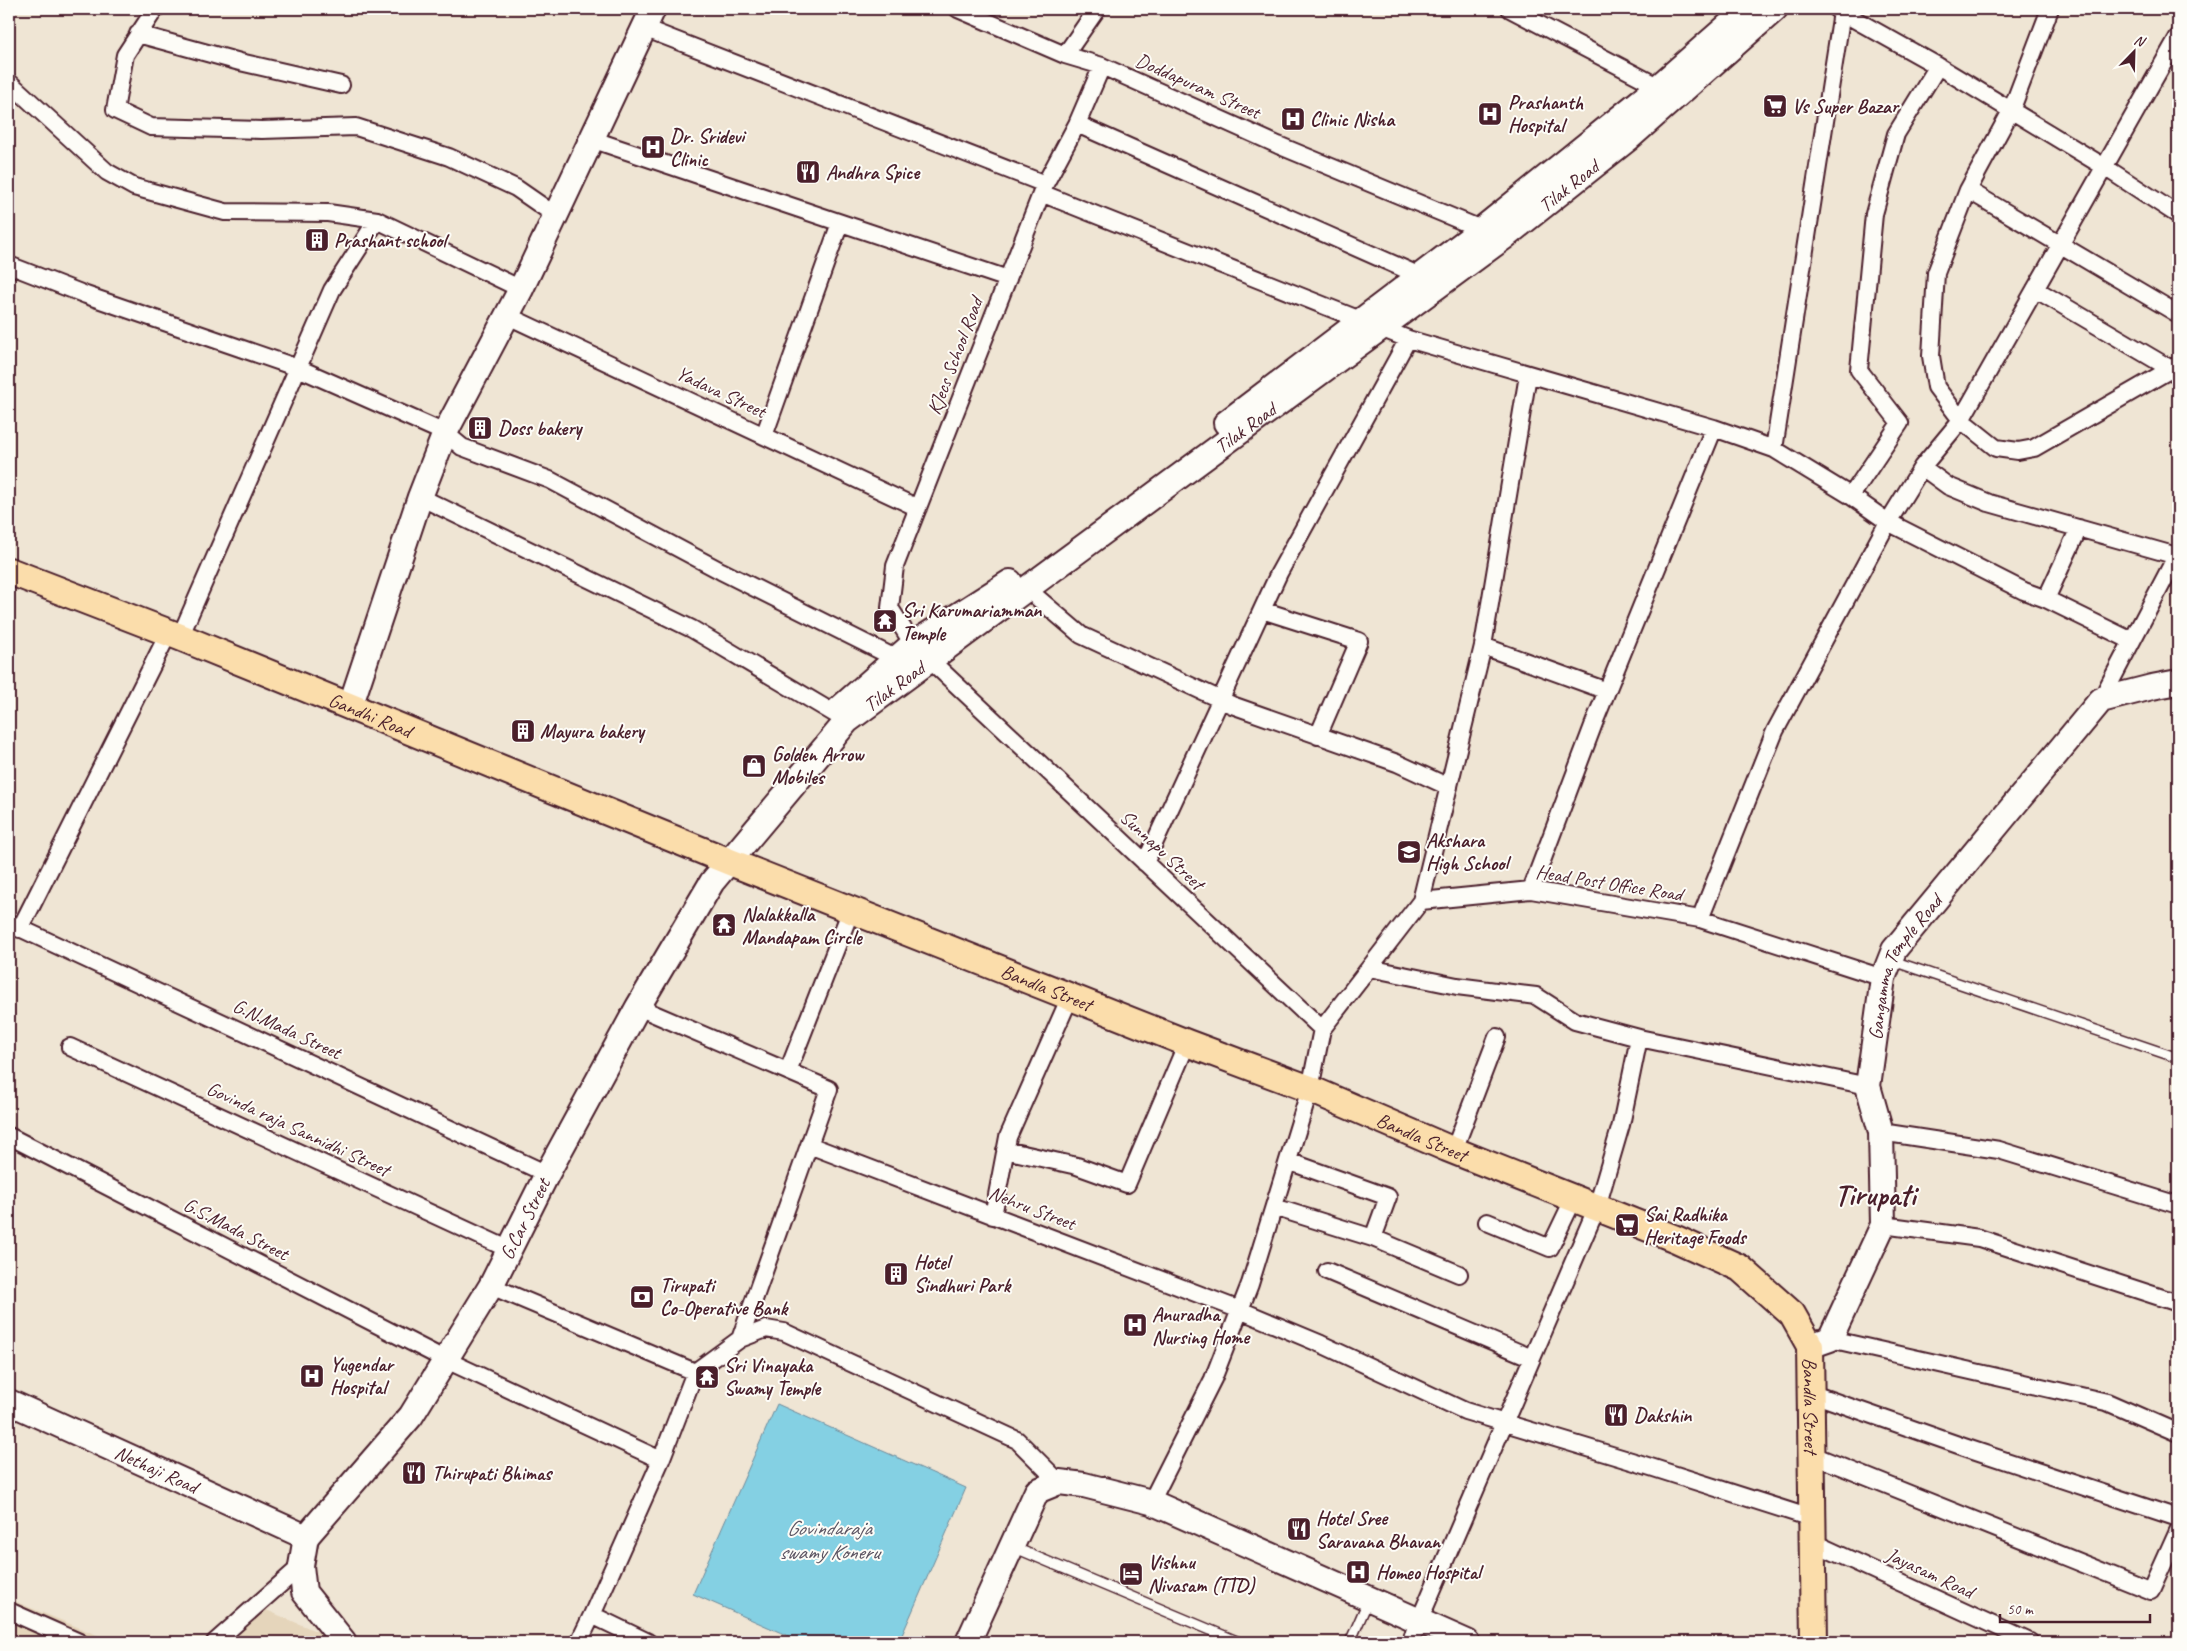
<svg xmlns="http://www.w3.org/2000/svg" width="2187" height="1651" viewBox="0 0 2187 1651" font-family="Caveat,sans-serif">
<style>
.built{fill:#e5d5bb}
.water{fill:#84d0e3;stroke:#6d8999}
.lines{fill:none;stroke-linecap:round;stroke-linejoin:round}
.lane-casing{stroke:#4a1f2b;stroke-width:12}
.street-casing{stroke:#4a1f2b;stroke-width:20}
.secondary-casing{stroke:#4a1f2b;stroke-width:28}
.primary-casing{stroke:#4a1f2b;stroke-width:30}
.lane{stroke:#fdfcf7;stroke-width:9}
.street{stroke:#fdfcf7;stroke-width:16}
.secondary{stroke:#fdfcf7;stroke-width:24}
.primary{stroke:#fbddab;stroke-width:26}
.labels{text-anchor:middle;dominant-baseline:central;stroke-width:4;stroke-linejoin:round;paint-order:stroke}
.street-label{font-size:20px;fill:#4a1f2b;stroke:#fdfcf7}
.poi-label{font-size:20px;font-weight:bold;fill:#4a1f2b;stroke:#fdfcf7;text-anchor:start}
.water-label{font-size:21px;font-style:italic;fill:#5b5462;stroke:#fdfcf7}
.town-label{font-size:30px;font-weight:bold;fill:#4a1f2b;stroke:#fdfcf7}
</style>
<rect width="100%" height="100%" fill="#efe5d4"/>
<filter id="ink" filterUnits="userSpaceOnUse"><feTurbulence type="fractalNoise" baseFrequency=".02" numOctaves="2"/><feDisplacementMap in="SourceGraphic" scale="10" xChannelSelector="R" yChannelSelector="G"/><feConvolveMatrix kernelMatrix="1 2 1 2 8 2 1 2 1" color-interpolation-filters="sRGB"/></filter>
<g filter="url(#ink)">
<path class="built" d="M9,1599L114,1642H9Z
M252,1604L323,1634L330,1642H214Z"/>
<path class="water" d="M777,1404L966,1488L899,1642H802L693,1594Z"/>
<g class="lines">
<defs>
<path id="lane" d="M1890,960L2178,1058
M1013,1547L1239,1642
M1350,1642L1369,1599"/>
<path id="street" d="M155,9L125,55L115,110L151,127L262,130L356,127L449,157L516,188L555,215
M958,9L1065,55L1102,66L1278,145L1488,232
M1510,9L1665,90
M1836,9L1938,66L2103,166L2178,215
M2050,9L2011,111L1968,190L1936,273L1931,356L1936,387L1961,420L1996,448L2018,451L2034,448L2178,365
M644,28L1045,184
M138,34L240,62L341,85
M1065,55L1097,9
M9,82L107,172L134,187L225,212L328,213L377,220L521,289
M1077,124L1427,279
M591,139L1008,279
M1968,190L2178,314
M1041,193L1408,339L1714,428L1596,718L1531,890
M9,265L86,295L298,368L445,433L462,447L550,480L721,571L905,663
M2035,289L2171,369
M506,315L918,508
M1714,428L1774,449L1851,496L1900,423L1859,370L1874,214L1896,134L1938,66
M764,436L840,223
M1774,449L1842,12
M1922,467L1948,486L1989,503L2177,556
M1851,496L1888,522L2024,591L2046,599L2132,641
M420,497L692,629L847,721
M1026,588L1081,635L1232,705L1397,763L1449,787
M2046,599L2079,528
M1262,610L1359,641L1318,736
M180,637L332,290L377,220
M1483,646L1607,691
M918,652L890,608L895,566L1045,184L1077,124L1102,66
M929,659L1322,1029L1310,1089L1250,1284L1213,1379L1151,1502
M2101,700L2178,553
M1145,863L1279,573L1408,339
M1421,901L1483,646L1528,375
M1700,919L1775,731L1888,522L1922,467L1961,420L2178,37
M9,923L547,1174
M20,929L168,634
M1369,968L1457,986L1536,996L1575,1021L1639,1038L1621,1125L1597,1207L1410,1642
M638,1007L829,1089L740,1339
M1322,1029L1421,901L1531,890L1700,919L1883,978
M1639,1038L1868,1086
M70,1047L508,1249
M788,1071L851,910
M1881,1132L1999,1150L2178,1205
M9,1136L444,1359L661,1460
M809,1145L1240,1310L1321,1344L1465,1411L1638,1463L1811,1518
M1005,1150L1077,1166L1127,1184L1187,1043
M1454,1150L1497,1037
M1288,1161L1388,1197L1373,1238L1459,1274
M1274,1207L1373,1238
M993,1216L1008,1137L1070,997
M1487,1222L1550,1248L1574,1198
M1883,1225L1979,1238L2178,1303
M1327,1271L1532,1358
M491,1286L695,1372L740,1339L766,1329L784,1332L1017,1440L1059,1482
M1830,1339L2107,1402L2178,1433
M1810,1393L1964,1447L2178,1518
M1810,1454L2151,1591L2178,1531
M1812,1542L2030,1642
M9,1611L79,1642
M215,1642L301,1566
M579,1642L592,1615
M648,1642L592,1615L661,1460L695,1372"/>
<g id="secondary">
<path d="M1226,423L1482,229L1658,87L1747,9"/>
<path d="M350,707L420,497L445,433L521,289L653,9"/>
<path d="M839,709L913,644L1010,582"/>
<path id="s1" d="M1810,1346L1830,1339L1883,1225L1881,1132L1868,1086L1883,978L1894,950L2101,700L2152,687L2178,682"/>
<path id="s2" d="M9,1402L306,1537"/>
<path id="s3" d="M306,1537L411,1416L491,1286L547,1174L638,1007L712,882L847,721L1503,238L1629,138L1775,9"/>
<path d="M306,1537L301,1566L304,1592L344,1642"/>
<path d="M968,1642L1037,1491L1059,1482L1084,1485L1151,1502L1467,1642"/>
</g>
<g id="primary">
<path id="s4" d="M9,571L180,637L730,862L1187,1043L1310,1089L1447,1148L1676,1239L1740,1268L1792,1314L1810,1346L1814,1642"/>
</g>
</defs>
<use href="#lane" class="lane-casing"/>
<use href="#street" class="street-casing"/>
<use href="#secondary" class="secondary-casing"/>
<use href="#primary" class="primary-casing"/>
<use href="#lane" class="lane"/>
<use href="#street" class="street"/>
<use href="#secondary" class="secondary"/>
<use href="#primary" class="primary"/>
</g>
</g>
<defs>
<symbol id="supermarket-square" viewBox="-11 -11 22 22"><rect x="-9" y="-9" width="18" height="18" rx="4" fill="#4a1f2b" stroke="#fdfcf7"/><path d="M-6-5.5h2.5l.6 2H6L4.5 2H-2.5L-4.4-4H-6ZM-1.5 3.2a1.3 1.3 0 1 0 .1 0ZM3 3.2a1.3 1.3 0 1 0 .1 0Z" fill="#fff"/></symbol>
<symbol id="hospital-square" viewBox="-11 -11 22 22"><rect x="-9" y="-9" width="18" height="18" rx="4" fill="#4a1f2b" stroke="#fdfcf7"/><path d="M-5-5h3v3.5h4V-5h3V5h-3V1.5h-4V5h-3Z" fill="#fff"/></symbol>
<symbol id="restaurant-square" viewBox="-11 -11 22 22"><rect x="-9" y="-9" width="18" height="18" rx="4" fill="#4a1f2b" stroke="#fdfcf7"/><path d="M-5-6h1v4h1v-4h1v4h1v-4h1v5L-1.5 .5V6h-2V.5L-5-1ZM5-6V6H3V1.5H1.5Q1.5-4 5-6Z" fill="#fff"/></symbol>
<symbol id="building-square" viewBox="-11 -11 22 22"><rect x="-9" y="-9" width="18" height="18" rx="4" fill="#4a1f2b" stroke="#fdfcf7"/><path d="M-4-6H4V6H1V3H-1V6H-4ZM-2.5-4.3h1.7v1.8h-1.7ZM.8-4.3h1.7v1.8H.8ZM-2.5-1h1.7V.8h-1.7ZM.8-1h1.7V.8H.8Z" fill="#fff"/></symbol>
<symbol id="temple-square" viewBox="-11 -11 22 22"><rect x="-9" y="-9" width="18" height="18" rx="4" fill="#4a1f2b" stroke="#fdfcf7"/><path d="M0-6L5-2H3V0L6.5 2.5H4V6H1.5V3h-3V6H-4V2.5H-6.5L-3 0V-2H-5Z" fill="#fff"/></symbol>
<symbol id="shop-square" viewBox="-11 -11 22 22"><rect x="-9" y="-9" width="18" height="18" rx="4" fill="#4a1f2b" stroke="#fdfcf7"/><path d="M-5-2.5h2.3a2.7 3.5 0 0 1 5.4 0H5L5.5 6h-11ZM-1.5-2.5h3a1.5 2.3 0 0 0-3 0Z" fill="#fff"/></symbol>
<symbol id="school-square" viewBox="-11 -11 22 22"><rect x="-9" y="-9" width="18" height="18" rx="4" fill="#4a1f2b" stroke="#fdfcf7"/><path d="M0-5L7-2L0 1L-7-2ZM-4 1L0 2.5L4 1V4Q0 6-4 4Z" fill="#fff"/></symbol>
<symbol id="bank-square" viewBox="-11 -11 22 22"><rect x="-9" y="-9" width="18" height="18" rx="4" fill="#4a1f2b" stroke="#fdfcf7"/><path d="M-6-4H6V4H-6ZM0-2.3a2.3 2.3 0 1 0 0 4.6a2.3 2.3 0 1 0 0-4.6Z" fill="#fff"/></symbol>
<symbol id="hotel-square" viewBox="-11 -11 22 22"><rect x="-9" y="-9" width="18" height="18" rx="4" fill="#4a1f2b" stroke="#fdfcf7"/><path d="M-6-4.5h1.5V1H6V5H4.5V3h-9V5H-6ZM-4 0a1.8 1.8 0 1 1 3.6 0ZM.5 0V-2.5h3Q6-2.5 6 0Z" fill="#fff"/></symbol>
</defs>
<g fill-rule="evenodd">
<use href="#supermarket-square" x="1761" y="92" width="28" height="28"/>
<use href="#hospital-square" x="1476" y="100" width="28" height="28"/>
<use href="#hospital-square" x="1279" y="105" width="28" height="28"/>
<use href="#hospital-square" x="639" y="133" width="28" height="28"/>
<use href="#restaurant-square" x="794" y="158" width="28" height="28"/>
<use href="#building-square" x="303" y="226" width="28" height="28"/>
<use href="#building-square" x="466" y="414" width="28" height="28"/>
<use href="#temple-square" x="871" y="607" width="28" height="28"/>
<use href="#building-square" x="509" y="717" width="28" height="28"/>
<use href="#shop-square" x="740" y="752" width="28" height="28"/>
<use href="#school-square" x="1395" y="838" width="28" height="28"/>
<use href="#temple-square" x="710" y="911" width="28" height="28"/>
<use href="#supermarket-square" x="1613" y="1211" width="28" height="28"/>
<use href="#building-square" x="882" y="1260" width="28" height="28"/>
<use href="#bank-square" x="628" y="1283" width="28" height="28"/>
<use href="#hospital-square" x="1121" y="1311" width="28" height="28"/>
<use href="#hospital-square" x="298" y="1362" width="28" height="28"/>
<use href="#temple-square" x="693" y="1363" width="28" height="28"/>
<use href="#restaurant-square" x="1602" y="1401" width="28" height="28"/>
<use href="#restaurant-square" x="400" y="1459" width="28" height="28"/>
<use href="#restaurant-square" x="1285" y="1515" width="28" height="28"/>
<use href="#hospital-square" x="1344" y="1558" width="28" height="28"/>
<use href="#hotel-square" x="1117" y="1560" width="28" height="28"/>
</g>
<g class="labels">
<g class="street-label">
<text transform="translate(1198 86) rotate(24)">Doddapuram Street</text>
<text stroke="none"><textPath href="#s3" startOffset="1882">Tilak Road</textPath></text>
<text transform="translate(955 356) rotate(-69)">KJecs School Road</text>
<text transform="translate(721 392) rotate(25)">Yadava Street</text>
<text stroke="none"><textPath href="#s3" startOffset="1478">Tilak Road</textPath></text>
<text stroke="none"><textPath href="#s3" startOffset="1042">Tilak Road</textPath></text>
<text stroke="none"><textPath href="#s4" startOffset="389">Gandhi Road</textPath></text>
<text transform="translate(1162 850) rotate(43)">Sunnapu Street</text>
<text transform="translate(1609 883) rotate(9)">Head Post Office Road</text>
<text stroke="none"><textPath href="#s1" startOffset="415">Gangamma Temple Road</textPath></text>
<text stroke="none"><textPath href="#s4" startOffset="1118">Bandla Street</textPath></text>
<text transform="translate(287 1029) rotate(25)">G.N.Mada Street</text>
<text transform="translate(298 1129) rotate(25)">Govinda raja Sannidhi Street</text>
<text stroke="none"><textPath href="#s4" startOffset="1522">Bandla Street</textPath></text>
<text transform="translate(1032 1208) rotate(21)">Nehru Street</text>
<text stroke="none"><textPath href="#s3" startOffset="388">G.Car Street</textPath></text>
<text transform="translate(236 1229) rotate(27)">G.S.Mada Street</text>
<text stroke="none"><textPath href="#s4" startOffset="2032">Bandla Street</textPath></text>
<text stroke="none"><textPath href="#s2" startOffset="162">Nethaji Road</textPath></text>
<text transform="translate(1930 1573) rotate(25)">Jayasam Road</text>
</g>
<g class="poi-label">
<text x="1508" y="102">Prashanth<tspan x="1508" dy="23">Hospital</tspan></text>
<text x="1792" y="106">Vs Super Bazar</text>
<text x="1310" y="119">Clinic Nisha</text>
<text x="670" y="136">Dr. Sridevi<tspan x="670" dy="23">Clinic</tspan></text>
<text x="826" y="172">Andhra Spice</text>
<text x="334" y="240">Prashant school</text>
<text x="498" y="428">Doss bakery</text>
<text x="902" y="610">Sri Karumariamman<tspan x="902" dy="23">Temple</tspan></text>
<text x="540" y="731">Mayura bakery</text>
<text x="772" y="754">Golden Arrow<tspan x="772" dy="23">Mobiles</tspan></text>
<text x="1426" y="840">Akshara<tspan x="1426" dy="23">High School</tspan></text>
<text x="742" y="914">Nalakkalla<tspan x="742" dy="23">Mandapam Circle</tspan></text>
<text x="1644" y="1214">Sai Radhika<tspan x="1644" dy="23">Heritage Foods</tspan></text>
<text x="914" y="1262">Hotel<tspan x="914" dy="23">Sindhuri Park</tspan></text>
<text x="660" y="1285">Tirupati<tspan x="660" dy="23">Co-Operative Bank</tspan></text>
<text x="1152" y="1314">Anuradha<tspan x="1152" dy="23">Nursing Home</tspan></text>
<text x="330" y="1364">Yugendar<tspan x="330" dy="23">Hospital</tspan></text>
<text x="724" y="1365">Sri Vinayaka<tspan x="724" dy="23">Swamy Temple</tspan></text>
<text x="1634" y="1415">Dakshin</text>
<text x="432" y="1473">Thirupati Bhimas</text>
<text x="1316" y="1518">Hotel Sree<tspan x="1316" dy="23">Saravana Bhavan</tspan></text>
<text x="1148" y="1562">Vishnu<tspan x="1148" dy="23">Nivasam (TTD)</tspan></text>
<text x="1376" y="1572">Homeo Hospital</text>
</g>
<g class="water-label">
<text x="829" y="1528">Govindaraja<tspan x="829" dy="24">swamy Koneru</tspan></text>
</g>
<g class="town-label">
<text x="1875" y="1195">Tirupati</text>
</g>
</g>
<rect width="2187" height="1651" fill="none" stroke="#fdfcf7" stroke-width="30"/>
<rect x="15" y="15" width="2157" height="1621" fill="none" stroke="#4a1f2b" stroke-width="2" filter="url(#ink)"/>
<g transform="translate(2134 52) rotate(23)" stroke="#fdfcf7" stroke-width="4" paint-order="stroke">
<path d="M0-4L9 19L0 12L-9 19Z" fill="#4a1f2b"/>
<text y="-8" font-size="14" font-weight="bold" text-anchor="middle" fill="#4a1f2b">N</text>
</g>
<path d="M2000 1614v8h150v-8" fill="none" stroke="#4a1f2b" stroke-width="2.5"/>
<text x="2007" y="1614" font-size="15" fill="#4a1f2b" stroke="#fdfcf7" stroke-width="4" paint-order="stroke">50 m</text>
</svg>
